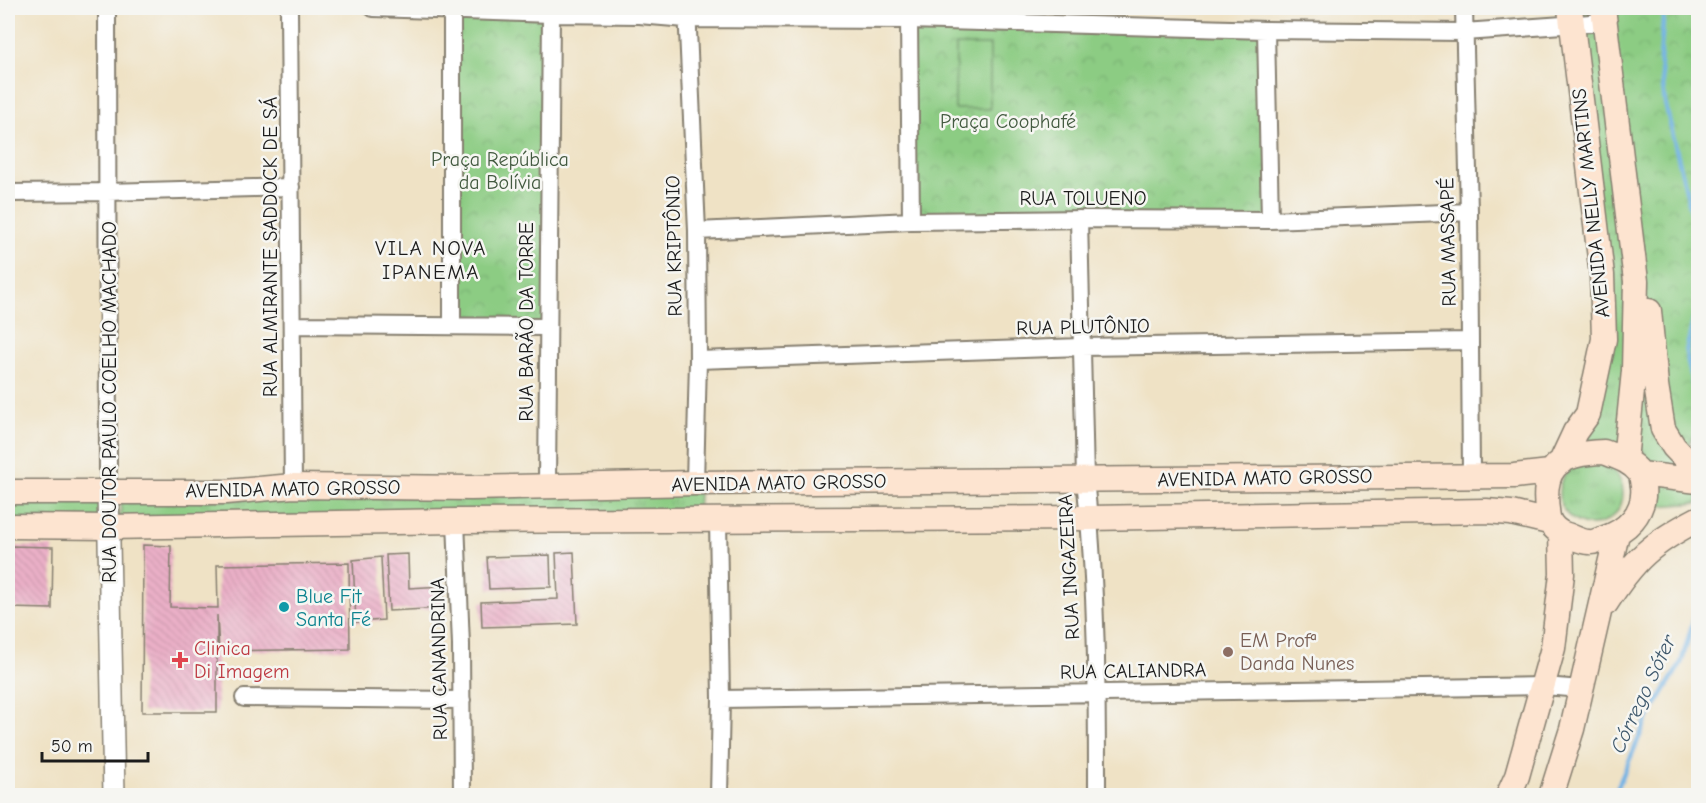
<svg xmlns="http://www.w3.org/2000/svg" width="1706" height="803" viewBox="0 0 1706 803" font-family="'Comic Neue',sans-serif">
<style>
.grass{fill:url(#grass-tufts);stroke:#547450;stroke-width:1.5}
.park{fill:url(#park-crowns);stroke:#547450;stroke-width:1.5}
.pitch{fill:#8ccc83;stroke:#547450;stroke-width:1.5}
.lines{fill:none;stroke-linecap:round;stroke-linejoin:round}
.stream{stroke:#71b2e5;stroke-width:4.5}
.building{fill:url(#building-back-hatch)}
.minor-casing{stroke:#867f70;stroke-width:20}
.tertiary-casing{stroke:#867f70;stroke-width:24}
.secondary-casing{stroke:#867f70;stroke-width:27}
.minor{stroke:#fff;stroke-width:16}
.tertiary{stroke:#fff;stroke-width:21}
.secondary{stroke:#fde4d0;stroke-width:24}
.culture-dot{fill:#0f9aa8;stroke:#f6f6f2;stroke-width:2}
.education-dot{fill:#8d6e63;stroke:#f6f6f2;stroke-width:2}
.health-dot{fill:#e0444e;stroke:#f6f6f2;stroke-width:2}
.labels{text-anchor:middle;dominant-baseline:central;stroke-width:5;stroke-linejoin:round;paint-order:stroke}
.park-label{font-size:20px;fill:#435a40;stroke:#f6f6f2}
.street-label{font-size:20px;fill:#1c1c1c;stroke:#f6f6f2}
.culture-label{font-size:20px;fill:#0d838f;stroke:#f6f6f2;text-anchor:start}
.education-label{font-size:20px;fill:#785e54;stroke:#f6f6f2;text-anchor:start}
.health-label{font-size:20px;fill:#be3a42;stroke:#f6f6f2;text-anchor:start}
.neighbourhood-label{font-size:21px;letter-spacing:1.5px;fill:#1c1c1c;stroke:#f6f6f2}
.water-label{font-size:21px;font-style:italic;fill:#3e586c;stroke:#f6f6f2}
</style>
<defs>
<pattern id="grass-tufts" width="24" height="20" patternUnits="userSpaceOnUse" patternTransform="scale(1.5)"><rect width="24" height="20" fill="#8ccc83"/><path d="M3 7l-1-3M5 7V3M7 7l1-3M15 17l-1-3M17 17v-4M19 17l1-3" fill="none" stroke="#78af71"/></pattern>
<pattern id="park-crowns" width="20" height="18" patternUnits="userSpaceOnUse" patternTransform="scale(1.5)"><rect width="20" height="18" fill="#8ccc83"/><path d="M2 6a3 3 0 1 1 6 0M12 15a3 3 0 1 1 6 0" fill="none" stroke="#78af71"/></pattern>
<pattern id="building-back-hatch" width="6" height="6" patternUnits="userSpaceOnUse" patternTransform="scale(1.5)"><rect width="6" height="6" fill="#ebb0c8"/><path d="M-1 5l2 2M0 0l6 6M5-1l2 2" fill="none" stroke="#c997ab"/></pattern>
</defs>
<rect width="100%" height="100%" fill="#f6f6f2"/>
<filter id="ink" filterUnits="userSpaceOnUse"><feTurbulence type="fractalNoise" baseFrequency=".0167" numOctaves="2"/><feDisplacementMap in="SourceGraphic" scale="12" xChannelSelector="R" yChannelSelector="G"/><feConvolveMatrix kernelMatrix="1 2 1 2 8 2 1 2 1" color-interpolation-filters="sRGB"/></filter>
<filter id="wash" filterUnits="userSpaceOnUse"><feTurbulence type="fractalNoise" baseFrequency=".008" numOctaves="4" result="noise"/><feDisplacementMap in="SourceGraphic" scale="24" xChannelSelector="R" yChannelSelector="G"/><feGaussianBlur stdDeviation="1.35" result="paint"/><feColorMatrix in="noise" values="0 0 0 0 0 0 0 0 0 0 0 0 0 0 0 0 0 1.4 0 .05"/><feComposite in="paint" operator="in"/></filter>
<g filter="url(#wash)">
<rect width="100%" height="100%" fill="#efe2c5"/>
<path class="grass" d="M1573,8H1610L1632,422L1644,456L1668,474L1583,444L1603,376Z
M1559 493a32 32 0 1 1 64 0a32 32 0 1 1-64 0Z
M1655,482L1698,485V503L1659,506Z
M699,493L698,515L121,519V501Z
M117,501L118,520H8V503Z"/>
<path class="park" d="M1610,8H1698V307L1692,350L1698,387V425L1682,461L1681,477L1668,473L1644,455L1633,422Z
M452,11L551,14L547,327L452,326Z
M909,20L1266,30L1270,220L911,221Z"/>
<path class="pitch" d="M956,45H990V109H955Z"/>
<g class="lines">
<path class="stream" d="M1664,8L1660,61L1665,103L1696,231L1698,301L1686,352L1698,409
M1614,796L1647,719L1681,663L1698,605"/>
</g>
<g id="blocks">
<path class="building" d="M143,545L171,546L170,607L218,608L217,565L349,563L350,649L219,651L217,615V712H142Z
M8,546L53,547L52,609L8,608Z
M574,552L577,624L482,627L481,602L558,599L556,553Z
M408,554L409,588L443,586L444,608L389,611L386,555Z
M550,555L551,587L489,589L487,557Z
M381,557L384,620L356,622L353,560Z"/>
</g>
</g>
<g filter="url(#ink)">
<use href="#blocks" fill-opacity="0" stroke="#867f70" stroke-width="1.5"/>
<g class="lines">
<defs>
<path id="minor" d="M107,8L108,491
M289,8L293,486
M373,8L551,14L639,15L686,19L909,20L1266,30L1464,32L1605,22
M687,8L697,231L698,360L695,483
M1464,8L1469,212L1471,476
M909,20L911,221
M1266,30L1270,220
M8,193L107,192L291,187
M1079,219L1085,480C1097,585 1097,690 1097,796
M697,231L911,221L1087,219L1270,220L1469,212
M292,325L547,327
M452,326V11
M698,360L1081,347L1470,341
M547,485L551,14
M718,520L721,699L719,796
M456,521L461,645L462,796
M244,698L462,700
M721,699L1544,686L1582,689"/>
<path id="tertiary" d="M108,491L114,796"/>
<path id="secondary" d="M1603,8L1636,281L1634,371L1625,460
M1649,311L1656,385L1663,429L1674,447L1698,472
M1604,452C1617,457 1631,461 1640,473C1642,476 1642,482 1643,486C1646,513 1626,532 1602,539C1598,540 1593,543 1589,542C1582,542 1573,537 1567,535C1559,533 1550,526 1548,517C1540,469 1556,453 1604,452Z
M1561,462L1575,432L1588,414L1604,339L1602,275L1570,8
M1641,474L1698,481
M8,492H226L293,486L471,488L695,483L1514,476L1550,472
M8,526L109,527L456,521L1090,518L1486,511L1511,513L1549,522
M1606,603C1634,559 1652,543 1698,519
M1508,796L1517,776L1553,648L1562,574L1561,533
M1551,796L1572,729L1617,534"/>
</defs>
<use href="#minor" class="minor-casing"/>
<use href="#tertiary" class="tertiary-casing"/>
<use href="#secondary" class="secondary-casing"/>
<use href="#minor" class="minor"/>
<use href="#tertiary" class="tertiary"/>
<use href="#secondary" class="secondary"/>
</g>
</g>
<circle class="culture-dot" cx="284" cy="607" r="6"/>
<circle class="education-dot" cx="1228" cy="652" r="6"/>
<path class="health-dot" d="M177 651h6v6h6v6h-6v6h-6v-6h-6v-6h6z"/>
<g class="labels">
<g class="park-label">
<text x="1008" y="121">Praça Coophafé</text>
<text x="500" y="159">Praça República<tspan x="500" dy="23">da Bolívia</tspan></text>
</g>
<g class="street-label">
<text x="1083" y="198">RUA TOLUENO</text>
<text transform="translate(1591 203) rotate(-96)">AVENIDA NELLY MARTINS</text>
<text transform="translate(1448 242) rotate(-91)">RUA MASSAPÉ</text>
<text transform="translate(674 246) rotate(-91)">RUA KRIPTÔNIO</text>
<text transform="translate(270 247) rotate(-90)">RUA ALMIRANTE SADDOCK DE SÁ</text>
<text transform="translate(526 322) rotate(-90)">RUA BARÃO DA TORRE</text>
<text transform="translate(1083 327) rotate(-1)">RUA PLUTÔNIO</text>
<text transform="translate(109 402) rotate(-90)">RUA DOUTOR PAULO COELHO MACHADO</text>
<text transform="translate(1265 478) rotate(-1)">AVENIDA MATO GROSSO</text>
<text transform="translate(779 483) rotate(-1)">AVENIDA MATO GROSSO</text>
<text transform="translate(293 489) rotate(-1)">AVENIDA MATO GROSSO</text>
<text transform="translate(1069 567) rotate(-93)">RUA INGAZEIRA</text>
<text transform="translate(439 659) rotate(-91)">RUA CANANDRINA</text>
<text transform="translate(1133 671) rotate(-1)">RUA CALIANDRA</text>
</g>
<g class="culture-label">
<text x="296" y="596">Blue Fit<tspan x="296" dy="23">Santa Fé</tspan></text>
</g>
<g class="education-label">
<text x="1240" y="640">EM Profª<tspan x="1240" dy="23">Danda Nunes</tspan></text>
</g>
<g class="health-label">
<text x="194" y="648">Clinica<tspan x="194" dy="23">Di Imagem</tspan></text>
</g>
<g class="neighbourhood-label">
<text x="431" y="248">VILA NOVA<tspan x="431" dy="24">IPANEMA</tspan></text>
</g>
<g class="water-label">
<text transform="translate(1643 694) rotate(-65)">Córrego Sóter</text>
</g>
</g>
<rect width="1706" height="803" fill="none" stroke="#f6f6f2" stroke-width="30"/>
<path d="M42 752v9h106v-9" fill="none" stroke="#1c1c1c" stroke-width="3"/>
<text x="51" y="752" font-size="18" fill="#1c1c1c" stroke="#f6f6f2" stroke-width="4.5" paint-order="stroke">50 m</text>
</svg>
